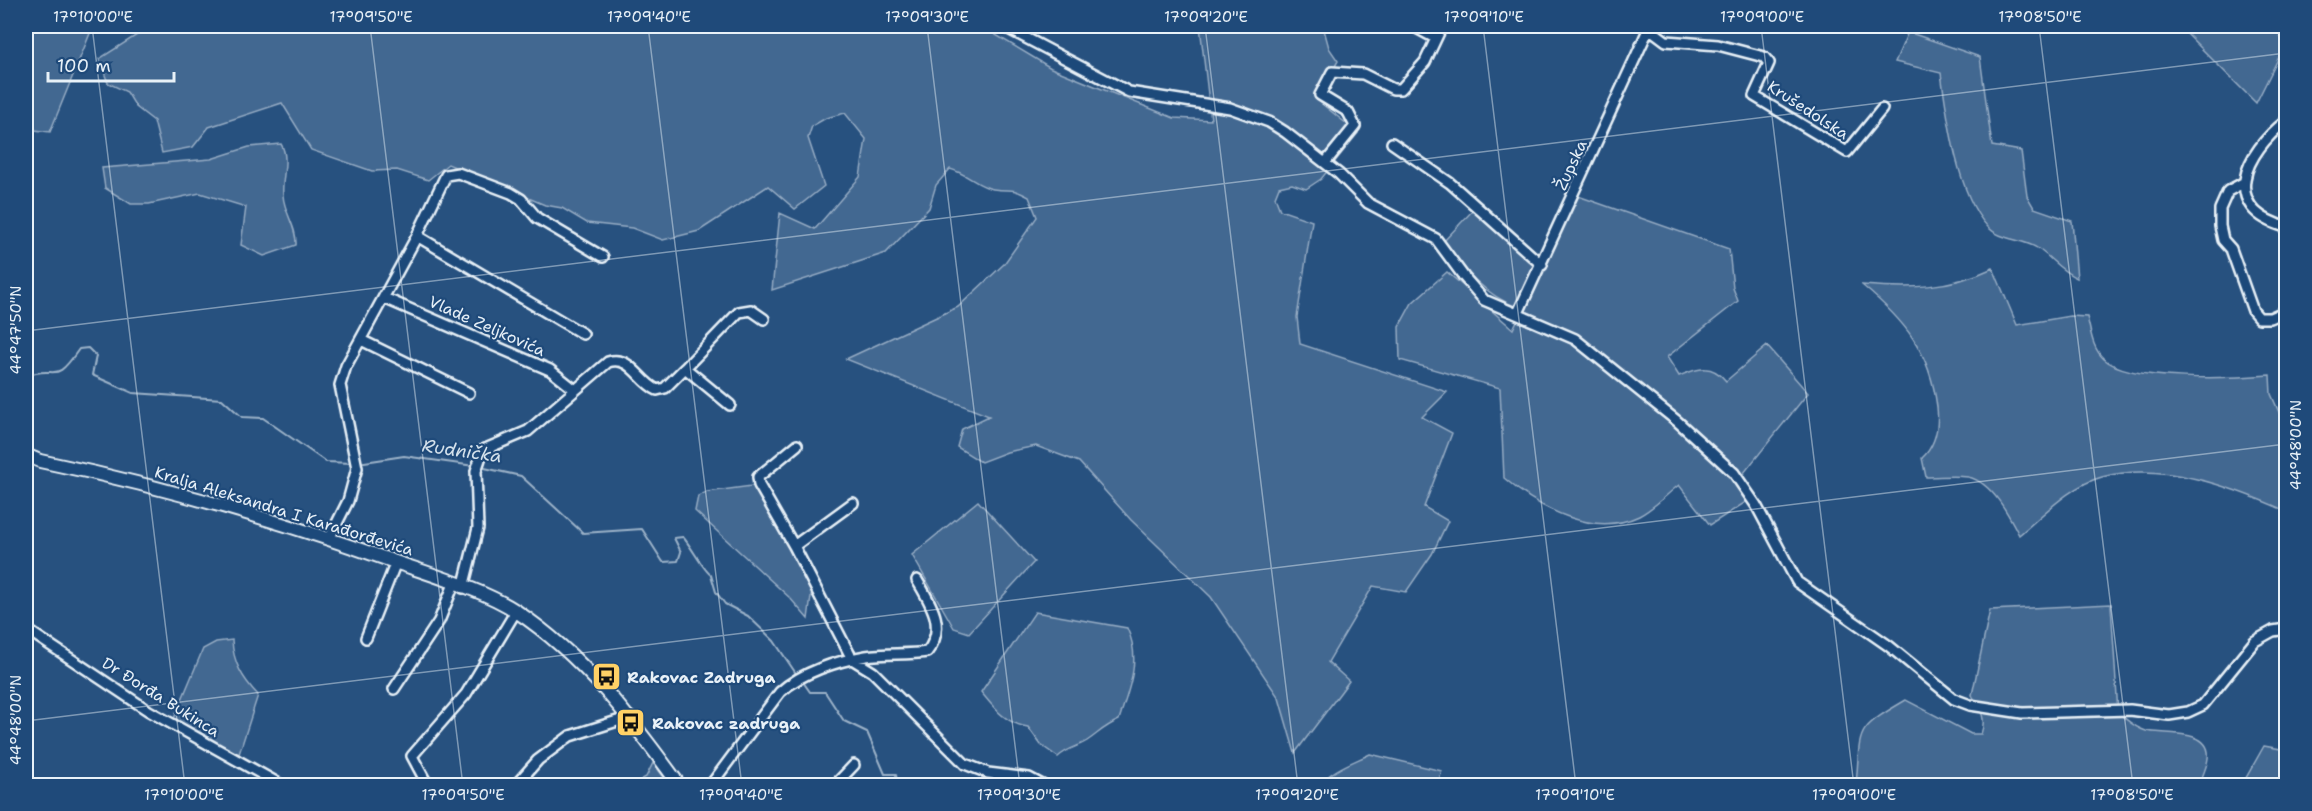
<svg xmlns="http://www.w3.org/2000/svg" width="2312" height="811" viewBox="0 0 2312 811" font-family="'Shantell Sans',sans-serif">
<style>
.green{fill:#436891;stroke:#96acc4;stroke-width:1.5}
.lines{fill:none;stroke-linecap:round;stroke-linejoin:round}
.stream{stroke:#9db3c9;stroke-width:2}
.minor-casing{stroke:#e8f1f8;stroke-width:14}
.tertiary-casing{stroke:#e8f1f8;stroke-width:16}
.minor{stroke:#1f4a7a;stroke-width:9}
.tertiary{stroke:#1f4a7a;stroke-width:12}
.ticks{fill:none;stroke:#e8f1f8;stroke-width:1.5;stroke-opacity:0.45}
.labels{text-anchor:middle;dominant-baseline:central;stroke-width:4.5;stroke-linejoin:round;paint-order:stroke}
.street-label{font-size:16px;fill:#e8f1f8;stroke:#1f4a7a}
.poi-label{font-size:16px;font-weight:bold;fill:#e8f1f8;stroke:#1f4a7a;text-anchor:start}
.water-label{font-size:18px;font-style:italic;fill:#d5e2ec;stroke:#1f4a7a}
.neatline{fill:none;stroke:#e8f1f8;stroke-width:2}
.ticks-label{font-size:15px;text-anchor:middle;fill:#e8f1f8}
</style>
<rect width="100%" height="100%" fill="#27517f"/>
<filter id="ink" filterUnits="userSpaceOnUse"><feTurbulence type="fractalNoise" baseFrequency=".0167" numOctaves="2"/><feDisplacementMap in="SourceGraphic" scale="12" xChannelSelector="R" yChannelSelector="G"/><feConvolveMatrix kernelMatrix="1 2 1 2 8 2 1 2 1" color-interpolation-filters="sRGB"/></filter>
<g filter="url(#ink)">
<path class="green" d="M26,26H93L50,132L35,130L26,86Z
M151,26H981L1051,68L1097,87L1174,118L1211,120L1200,26H1323L1329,48L1338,61L1316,99L1358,133L1321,179L1306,189L1292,184L1279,187L1275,197L1280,210L1312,221L1297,317L1300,344L1447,392L1422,417L1452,433L1424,507L1448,521L1432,554L1406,592L1373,586L1328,662L1349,681L1295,753L1279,698L1211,597L1131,520L1079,462L1036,446L1007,452L981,462L957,447L962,429L989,416L846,359L958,307L1004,264L1037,217L1029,197C1008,186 1013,192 993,189C979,187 966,173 950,169L936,185L929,208L886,253L772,290L780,213L815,229L860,177L866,139L845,113L826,118L812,126L808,138L824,186L795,209L768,186L699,231L663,240L632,228L587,223L562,208L545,205L448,164L428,180L397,170L372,171L311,150L282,103L209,127L193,147L162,153L154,121L136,107L127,92L108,83L99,59Z
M2179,26H2275L2285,45L2256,103Z
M1908,32L1980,57L1992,146L2021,151L2027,196L2034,208L2072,221L2077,278C2060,271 2052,258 2037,248C2022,238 2000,241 1987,226C1957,194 1947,116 1941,73L1895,62Z
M281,144C290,159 281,179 283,195C284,213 297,227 296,245L264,256L241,245L246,207L200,193L149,204H131L105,188L102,168L211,159L249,147Z
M1578,196L1729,249L1733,288L1738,301L1667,357L1679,376C1698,368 1712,363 1726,381L1767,346L1808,393L1739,479L1749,500L1710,525L1679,485C1667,494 1653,509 1639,516C1593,538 1538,508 1504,478L1500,388L1400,360L1399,327L1412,303L1447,272L1513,329Z
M1475,208L1538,265L1517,307C1483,294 1465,270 1443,242Z
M1993,268L2017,325L2070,316L2087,317C2091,332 2092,348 2104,359C2130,383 2235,378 2270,375L2271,394L2286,428V511C2232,487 2163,461 2102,477C2071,485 2043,515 2019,535C2009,515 1992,482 1968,477C1954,475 1940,477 1926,477L1922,458C1936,445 1939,426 1937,407C1930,351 1905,321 1862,285C1909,289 1949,289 1993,268Z
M759,485L813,582L808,619L790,598L695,511L698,496L707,492Z
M978,501L1034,562L969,633L954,628L912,555Z
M2111,604L2118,713C2127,720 2135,728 2146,731C2164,735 2212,728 2208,758C2207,767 2202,777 2199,785L1856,786C1861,728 1853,731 1906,700L1971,734H1981C1987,718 1980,709 1972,695L1990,610Z
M1035,612L1127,628C1142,660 1129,688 1119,720C1103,727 1099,733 1087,741C1076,748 1069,747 1058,757L1041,745L1028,727C1005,723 995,709 981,692Z
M232,640C233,662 242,678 258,695L239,754L173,721L203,649L216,642Z
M2264,746L2286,750V785H2242Z
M1370,754L1442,771L1437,785H1320C1330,770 1354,762 1370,754Z
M653,763L670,785H632L646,777Z"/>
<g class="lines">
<path class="stream" d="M26,376C58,363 52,388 79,349L88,348L96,356L92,375L133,393L222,399L242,417L263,418L326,462L352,463
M26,389L30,392L31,399L26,404
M358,463L404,456L474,466
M480,467L521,476L583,533L642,529L663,562L678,561L681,552L674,538L683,537C691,546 704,571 711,575L716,592L725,604L748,616L774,641L797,675
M801,679L810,692H825L844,721L867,732L885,774H896L897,786"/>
<defs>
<path id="minor" d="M1003,26L1129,92L1230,108L1269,122L1285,132L1339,174L1368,203L1436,239L1464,277L1484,300L1575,339L1677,421L1734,473L1756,505L1797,582L1889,646L1954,699L1970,705L2022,713L2130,710L2169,715L2188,712L2203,705L2255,641L2273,631L2286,629
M1413,26L1435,38
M1646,26L1666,41L1718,45L1764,57L1769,63L1754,96L1847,152L1882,109
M2286,121C2245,153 2218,208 2286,227
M1392,143L1450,183L1542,265
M1325,163L1355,126L1348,112L1320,95L1332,72L1363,74L1393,89H1401L1425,62L1442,26
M2243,183L2228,191L2220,209V226L2223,240L2231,249L2253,311L2259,318H2270L2286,311
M417,236L583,334
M384,298L550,370L574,389
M1518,313L1649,28
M361,340L469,393
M685,368L739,312L751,310L764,319
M797,445L758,477L759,485L794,546L852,659L873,672L965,764L988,773L1029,778L1044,786
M329,539L348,501L357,468L340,385L346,366L417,236L446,175L458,173L511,193L521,199L537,218L603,257
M794,546L853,503
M463,588L478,528L476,471L483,450L528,431L608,362C631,355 638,381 657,390L665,388L685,368L730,405
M26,629L149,711L283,786
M366,638L396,562
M394,689L439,621L454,584
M428,786L412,756L466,694L516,611
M515,786L538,760L570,736L630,717
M710,786L780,692C802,672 837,661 866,656C886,653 907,655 927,652C947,627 931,604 917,580
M834,786L854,765"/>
<path id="tertiary" d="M26,455L40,461C162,486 282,521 398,563C433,575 486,591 516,611C584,656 633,721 680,786"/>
</defs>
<use href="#minor" class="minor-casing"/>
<use href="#tertiary" class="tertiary-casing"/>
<use href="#minor" class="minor"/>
<use href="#tertiary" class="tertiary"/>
</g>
</g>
<path class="ticks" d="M92,26L185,786M370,26L463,786M648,26L742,786M927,26L1020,786M1205,26L1298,786M1483,26L1576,786M1761,26L1854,786M2039,26L2133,786M26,331L2286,53M26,721L2286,444"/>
<defs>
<symbol id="bus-square" viewBox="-11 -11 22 22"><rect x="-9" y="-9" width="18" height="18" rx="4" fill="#ffd166" stroke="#1f4a7a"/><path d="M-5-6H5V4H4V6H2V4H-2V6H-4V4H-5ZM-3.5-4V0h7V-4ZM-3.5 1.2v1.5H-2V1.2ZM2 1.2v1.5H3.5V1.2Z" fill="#111"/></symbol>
</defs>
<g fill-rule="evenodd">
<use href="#bus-square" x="590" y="660" width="33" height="33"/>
<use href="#bus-square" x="614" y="706" width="33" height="33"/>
</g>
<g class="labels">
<g class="street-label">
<text transform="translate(1808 110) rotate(33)">Krušedolska</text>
<text transform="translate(1571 165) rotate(-65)">Župska</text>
<text transform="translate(487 326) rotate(24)">Vlade Zeljkovića</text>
<text transform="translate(284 511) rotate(17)">Kralja Aleksandra I Karađorđevića</text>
<text transform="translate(161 697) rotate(32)">Dr Đorđa Bukinca</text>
</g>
<g class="poi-label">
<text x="627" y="677">Rakovac Zadruga</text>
<text x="652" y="723">Rakovac zadruga</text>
</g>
<g class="water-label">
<text transform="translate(462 451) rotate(8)">Rudnička</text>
</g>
</g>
<rect width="2312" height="811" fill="none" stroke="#1f4a7a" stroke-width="66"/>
<path d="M48 72v9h126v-9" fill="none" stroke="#e8f1f8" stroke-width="3"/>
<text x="57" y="72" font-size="18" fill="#e8f1f8" stroke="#1f4a7a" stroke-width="4.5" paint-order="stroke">100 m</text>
<rect x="33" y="33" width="2246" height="745" class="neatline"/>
<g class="ticks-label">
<text x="93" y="22">17°10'00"E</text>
<text x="371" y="22">17°09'50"E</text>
<text x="649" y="22">17°09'40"E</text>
<text x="927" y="22">17°09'30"E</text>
<text x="1206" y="22">17°09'20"E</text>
<text x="1484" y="22">17°09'10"E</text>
<text x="1762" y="22">17°09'00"E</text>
<text x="2040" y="22">17°08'50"E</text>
<text transform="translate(16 330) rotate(-90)" y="5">44°47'50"N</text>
<text transform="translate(2296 445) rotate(-90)" y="5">44°48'00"N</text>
<text transform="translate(16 720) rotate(-90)" y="5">44°48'00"N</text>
<text x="184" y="800">17°10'00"E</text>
<text x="463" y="800">17°09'50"E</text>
<text x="741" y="800">17°09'40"E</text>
<text x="1019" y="800">17°09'30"E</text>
<text x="1297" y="800">17°09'20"E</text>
<text x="1575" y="800">17°09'10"E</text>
<text x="1854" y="800">17°09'00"E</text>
<text x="2132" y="800">17°08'50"E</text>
</g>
</svg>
